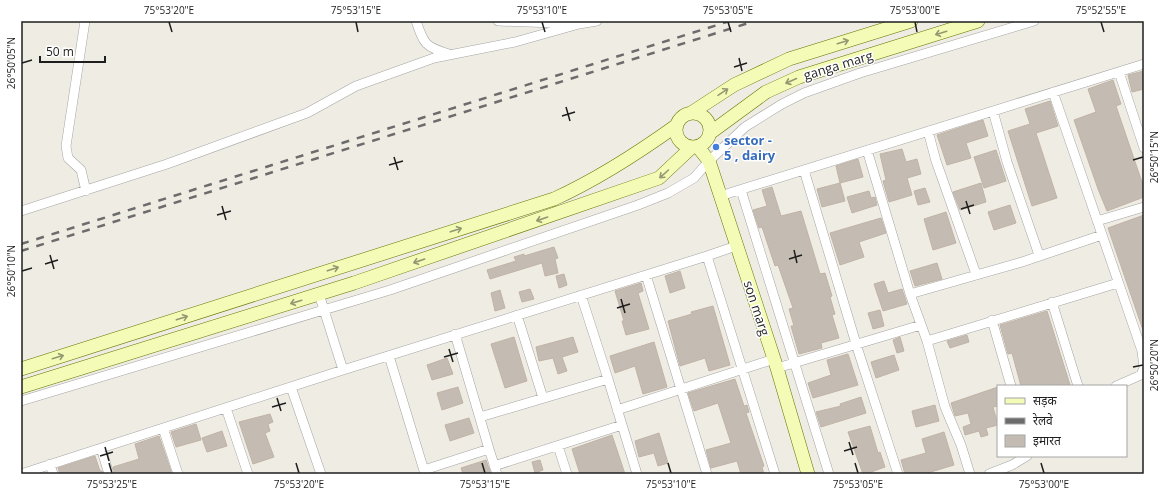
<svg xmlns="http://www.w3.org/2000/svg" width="1165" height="495" viewBox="0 0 1165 495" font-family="'Open Sans','Noto Sans Devanagari',sans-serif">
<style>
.building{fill:#c4bcb3;stroke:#c1b3a5}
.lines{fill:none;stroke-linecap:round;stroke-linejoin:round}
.street-casing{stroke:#a5a5a5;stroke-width:10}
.secondary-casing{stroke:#647702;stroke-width:14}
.street{stroke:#fff;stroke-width:9}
.secondary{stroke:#f3fbb6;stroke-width:13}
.rail{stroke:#6c6c6c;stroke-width:2.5;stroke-dasharray:8 8;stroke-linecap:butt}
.oneway{stroke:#939872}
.ticks{fill:none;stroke:#1e1e1e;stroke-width:1.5}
.shop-dot{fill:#3f7fe0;stroke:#fff;stroke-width:1.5}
.labels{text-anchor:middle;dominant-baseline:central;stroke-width:3;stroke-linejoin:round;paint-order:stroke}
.street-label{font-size:13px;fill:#1e1e1e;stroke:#fff}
.shop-label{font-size:13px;font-weight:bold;fill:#366cbe;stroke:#fff;text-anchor:start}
.neatline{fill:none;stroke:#1e1e1e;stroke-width:1.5}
.ticks-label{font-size:10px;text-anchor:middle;fill:#1e1e1e}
</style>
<rect width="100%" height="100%" fill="#efece3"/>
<path class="building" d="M1144,71V89L1132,92L1128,75Z
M1113,80L1121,104L1116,106L1144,188V197L1107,211L1098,189L1074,120L1096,112L1088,89Z
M1050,101L1058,126L1036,133L1057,198L1032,206L1008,131L1030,124L1025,109Z
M983,120L988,136L966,143L971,158L947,165L937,135Z
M902,149L906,162L917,159L921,174L907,178L912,195L889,202L883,181L886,180L880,154Z
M996,150L1006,181L984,188L974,157Z
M858,159L863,177L840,183L836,166Z
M840,183L845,201L822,207L817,189Z
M981,183L986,202L960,210L953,192Z
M772,187L781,216L801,211L820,274L825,273L832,296L830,297L835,314L832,315L839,338L821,343L822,348L799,354L791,326H794L789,309L793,308L778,265L775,266L762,227L759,228L753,210L767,206L762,190Z
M925,188L930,202L918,205L914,191Z
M869,191L871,198L875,197L877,205L852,213L847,197Z
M1010,205L1016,223L994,230L988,212Z
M946,212L956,243L933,250L924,219Z
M1144,215V330H1143L1108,228Z
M881,218L886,233L859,242L864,257L840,265L830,233Z
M554,247L558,258L555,259L558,273L545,276L542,263L490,279L487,270L516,261L514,257L524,254V256Z
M937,263L942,279L915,286L910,271Z
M680,271L685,288L670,293L665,276Z
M564,274L567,285L559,288L556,276Z
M884,281L888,293L902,289L907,304L883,311L874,284Z
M641,283L643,291L638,293L649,329L626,335L622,321H624L615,291Z
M530,289L534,299L522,302L519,292Z
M500,290L505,308L495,311L491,293Z
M713,306L730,365L709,371L705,358L680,366L668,321L692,314L691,312Z
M880,310L884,326L873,329L868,313Z
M1047,311L1070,385L1021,386L1012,353L1008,354L1000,325Z
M967,335L969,342L950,348L947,341Z
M514,337L527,381L505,388L491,344Z
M573,337L578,352L562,357L567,371L558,374L553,358L539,361L536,347Z
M900,337L904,351L897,353L893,340Z
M654,342L667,387L643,394L635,366L615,373L610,356Z
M848,354L858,385L813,398L808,383L831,375L827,360Z
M894,355L899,370L876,378L871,362Z
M447,358L453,374L432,380L427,365Z
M735,379L744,406L747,405L749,412L746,413L764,466L762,467L764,474H741L737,461L711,468L706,450L731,443L718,403L694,411L688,393Z
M458,387L463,403L442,410L437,393Z
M998,387V406L993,407L998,425L986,428L988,435L981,437L979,431L965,435L963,427L971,424L968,413L955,416L951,403Z
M861,397L866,413L821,427L816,412L841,406L840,404Z
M935,405L939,421L916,427L912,411Z
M270,414L273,422L268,424L270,431L265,433L274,457L253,464L239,422Z
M469,418L474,433L450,441L445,425Z
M196,424L201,440L176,447L171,432Z
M870,426L878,453L880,452L885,467L871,472L872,474H863L848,432Z
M222,431L227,446L207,452L202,438Z
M944,432L954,465L924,474H905L901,460L926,453L922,439Z
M659,433L668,463L658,466L654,453L639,457L635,441Z
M612,435L625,474H580L572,449Z
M159,436L172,474H115L113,467L139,459L135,444Z
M95,456L100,471H102L103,474H60L58,468Z
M486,460L491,474H463L461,468Z
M540,460L543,470L535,473L532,462Z"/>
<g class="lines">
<defs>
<path id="street" d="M85,21L66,146L68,158L81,170L86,191
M416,21C424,44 425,47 449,54
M498,21L579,24L597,21
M1119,72L1144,148
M1053,92L1142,351
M993,111L1007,162L1039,255
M928,131L936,161L976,274
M867,150L910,294
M804,170L857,347L898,474
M741,190L829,474
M720,196L1144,64
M21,211L167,164L307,113L356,86L434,58L515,42L579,24
M1097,221L1144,207
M1102,235L1022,262L910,294L927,341L1118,283
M707,256L736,246
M646,275L707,474
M581,295L608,379
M1052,302L1078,386
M517,315L543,398
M992,320L1011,386
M455,334L489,449
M927,341L945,407L961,445L970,474
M389,356L425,474
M777,368L921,325
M343,370L707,256L775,474
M1116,386L1141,375L1144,368L1142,351L1144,350
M291,387L321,474
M21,401L390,290L638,205L668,193L694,178L709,161L745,127L782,104L804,93L860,73L1034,21
M226,408L248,474
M617,410L774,359
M480,417L608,379L637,474
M163,428L178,474
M558,446L567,474
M101,448L109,474
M50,464L53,474
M494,466L622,425
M424,470L489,449L497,474
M21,474L343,370L319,294
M989,474L1012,465L1027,456"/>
<path id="secondary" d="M676 130a17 17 0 1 1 34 0a17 17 0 1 1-34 0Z
M691,113L734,85L789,59L911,21
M710,133L766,92L799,77L978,21
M698,147L709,161L777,368L808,474
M21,369L554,199C598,179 638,153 677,125
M21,387L354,283L659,178L692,147"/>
</defs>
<use href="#street" class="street-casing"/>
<use href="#secondary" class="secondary-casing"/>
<use href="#street" class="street"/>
<use href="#secondary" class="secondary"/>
<path class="rail" d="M21,244L730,21
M21,251L755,21"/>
</g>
<defs><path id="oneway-shaft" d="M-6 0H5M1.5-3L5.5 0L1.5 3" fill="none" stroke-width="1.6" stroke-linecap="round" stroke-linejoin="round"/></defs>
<g class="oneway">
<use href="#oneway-shaft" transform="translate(941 33) rotate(163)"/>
<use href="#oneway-shaft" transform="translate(843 42) rotate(-17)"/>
<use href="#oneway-shaft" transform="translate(791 81) rotate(156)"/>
<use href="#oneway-shaft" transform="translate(723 92) rotate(-34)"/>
<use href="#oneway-shaft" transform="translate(664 174) rotate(138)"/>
<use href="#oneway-shaft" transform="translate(542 219) rotate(161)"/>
<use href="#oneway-shaft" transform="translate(456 230) rotate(-18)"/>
<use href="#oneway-shaft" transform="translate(419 261) rotate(161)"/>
<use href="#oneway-shaft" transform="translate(333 269) rotate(-18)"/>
<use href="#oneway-shaft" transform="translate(296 302) rotate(163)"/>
<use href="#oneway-shaft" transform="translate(182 318) rotate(-18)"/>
<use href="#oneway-shaft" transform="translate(58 357) rotate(-17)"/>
</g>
<path class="ticks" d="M169,22L172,32M356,22L358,32M542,22L545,32M728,22L731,32M915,22L917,32M1101,22L1104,32M739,58L742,71M22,63L32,60M734,67L747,63M566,107L570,121M562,116L575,112M394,157L398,170M1133,160L1143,157M389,165L403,161M966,201L970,214M222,206L226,220M961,209L974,205M217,215L231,211M794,250L797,263M50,255L54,269M789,259L802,255M45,264L58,260M22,271L32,268M621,299L625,313M617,308L630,304M449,349L453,362M444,357L458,353M1133,367L1143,365M277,398L281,411M272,407L286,403M849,442L853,455M105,447L109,461M844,451L857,447M100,456L113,452M109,463L112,473M296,463L299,473M482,463L485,473M668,463L671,473M855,463L858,473M1041,463L1044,473"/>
<circle class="shop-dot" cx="716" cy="147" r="4"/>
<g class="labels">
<g class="street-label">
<text transform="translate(838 65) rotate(-17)">ganga marg</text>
<text transform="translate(757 308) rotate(72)">son marg</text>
</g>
<g class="shop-label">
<text x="724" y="140">sector -<tspan x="724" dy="15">5 , dairy</tspan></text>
</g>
</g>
<rect width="1165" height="495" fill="none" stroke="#ffffff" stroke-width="44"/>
<rect x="997" y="385" width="130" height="72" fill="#ffffff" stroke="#a5a5a5"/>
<rect x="1005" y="398" width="20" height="6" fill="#f3fbb6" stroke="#a5a5a5"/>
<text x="1033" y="405" font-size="12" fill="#1e1e1e">सड़क</text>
<rect x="1005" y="418" width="20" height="6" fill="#6c6c6c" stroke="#a5a5a5"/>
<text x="1033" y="425" font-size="12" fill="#1e1e1e">रेलवे</text>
<rect x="1005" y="435" width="20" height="12" fill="#c4bcb3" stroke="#a5a5a5"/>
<text x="1033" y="445" font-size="12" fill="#1e1e1e">इमारत</text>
<path d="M40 56v6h65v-6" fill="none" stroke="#1e1e1e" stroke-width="2"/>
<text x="46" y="56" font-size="12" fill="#1e1e1e" stroke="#ffffff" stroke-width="3" paint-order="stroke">50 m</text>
<rect x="22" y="22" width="1121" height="451" class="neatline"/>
<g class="ticks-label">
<text x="169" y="14">75°53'20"E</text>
<text x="356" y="14">75°53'15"E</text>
<text x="542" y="14">75°53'10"E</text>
<text x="728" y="14">75°53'05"E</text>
<text x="915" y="14">75°53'00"E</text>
<text x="1101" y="14">75°52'55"E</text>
<text transform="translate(11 63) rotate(-90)" y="4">26°50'05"N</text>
<text transform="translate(1154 157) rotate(-90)" y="4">26°50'15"N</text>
<text transform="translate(11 271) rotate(-90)" y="4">26°50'10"N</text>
<text transform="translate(1154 365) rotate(-90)" y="4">26°50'20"N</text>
<text x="112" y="488">75°53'25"E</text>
<text x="299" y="488">75°53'20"E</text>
<text x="485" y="488">75°53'15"E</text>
<text x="671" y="488">75°53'10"E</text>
<text x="858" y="488">75°53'05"E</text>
<text x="1044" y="488">75°53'00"E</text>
</g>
</svg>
